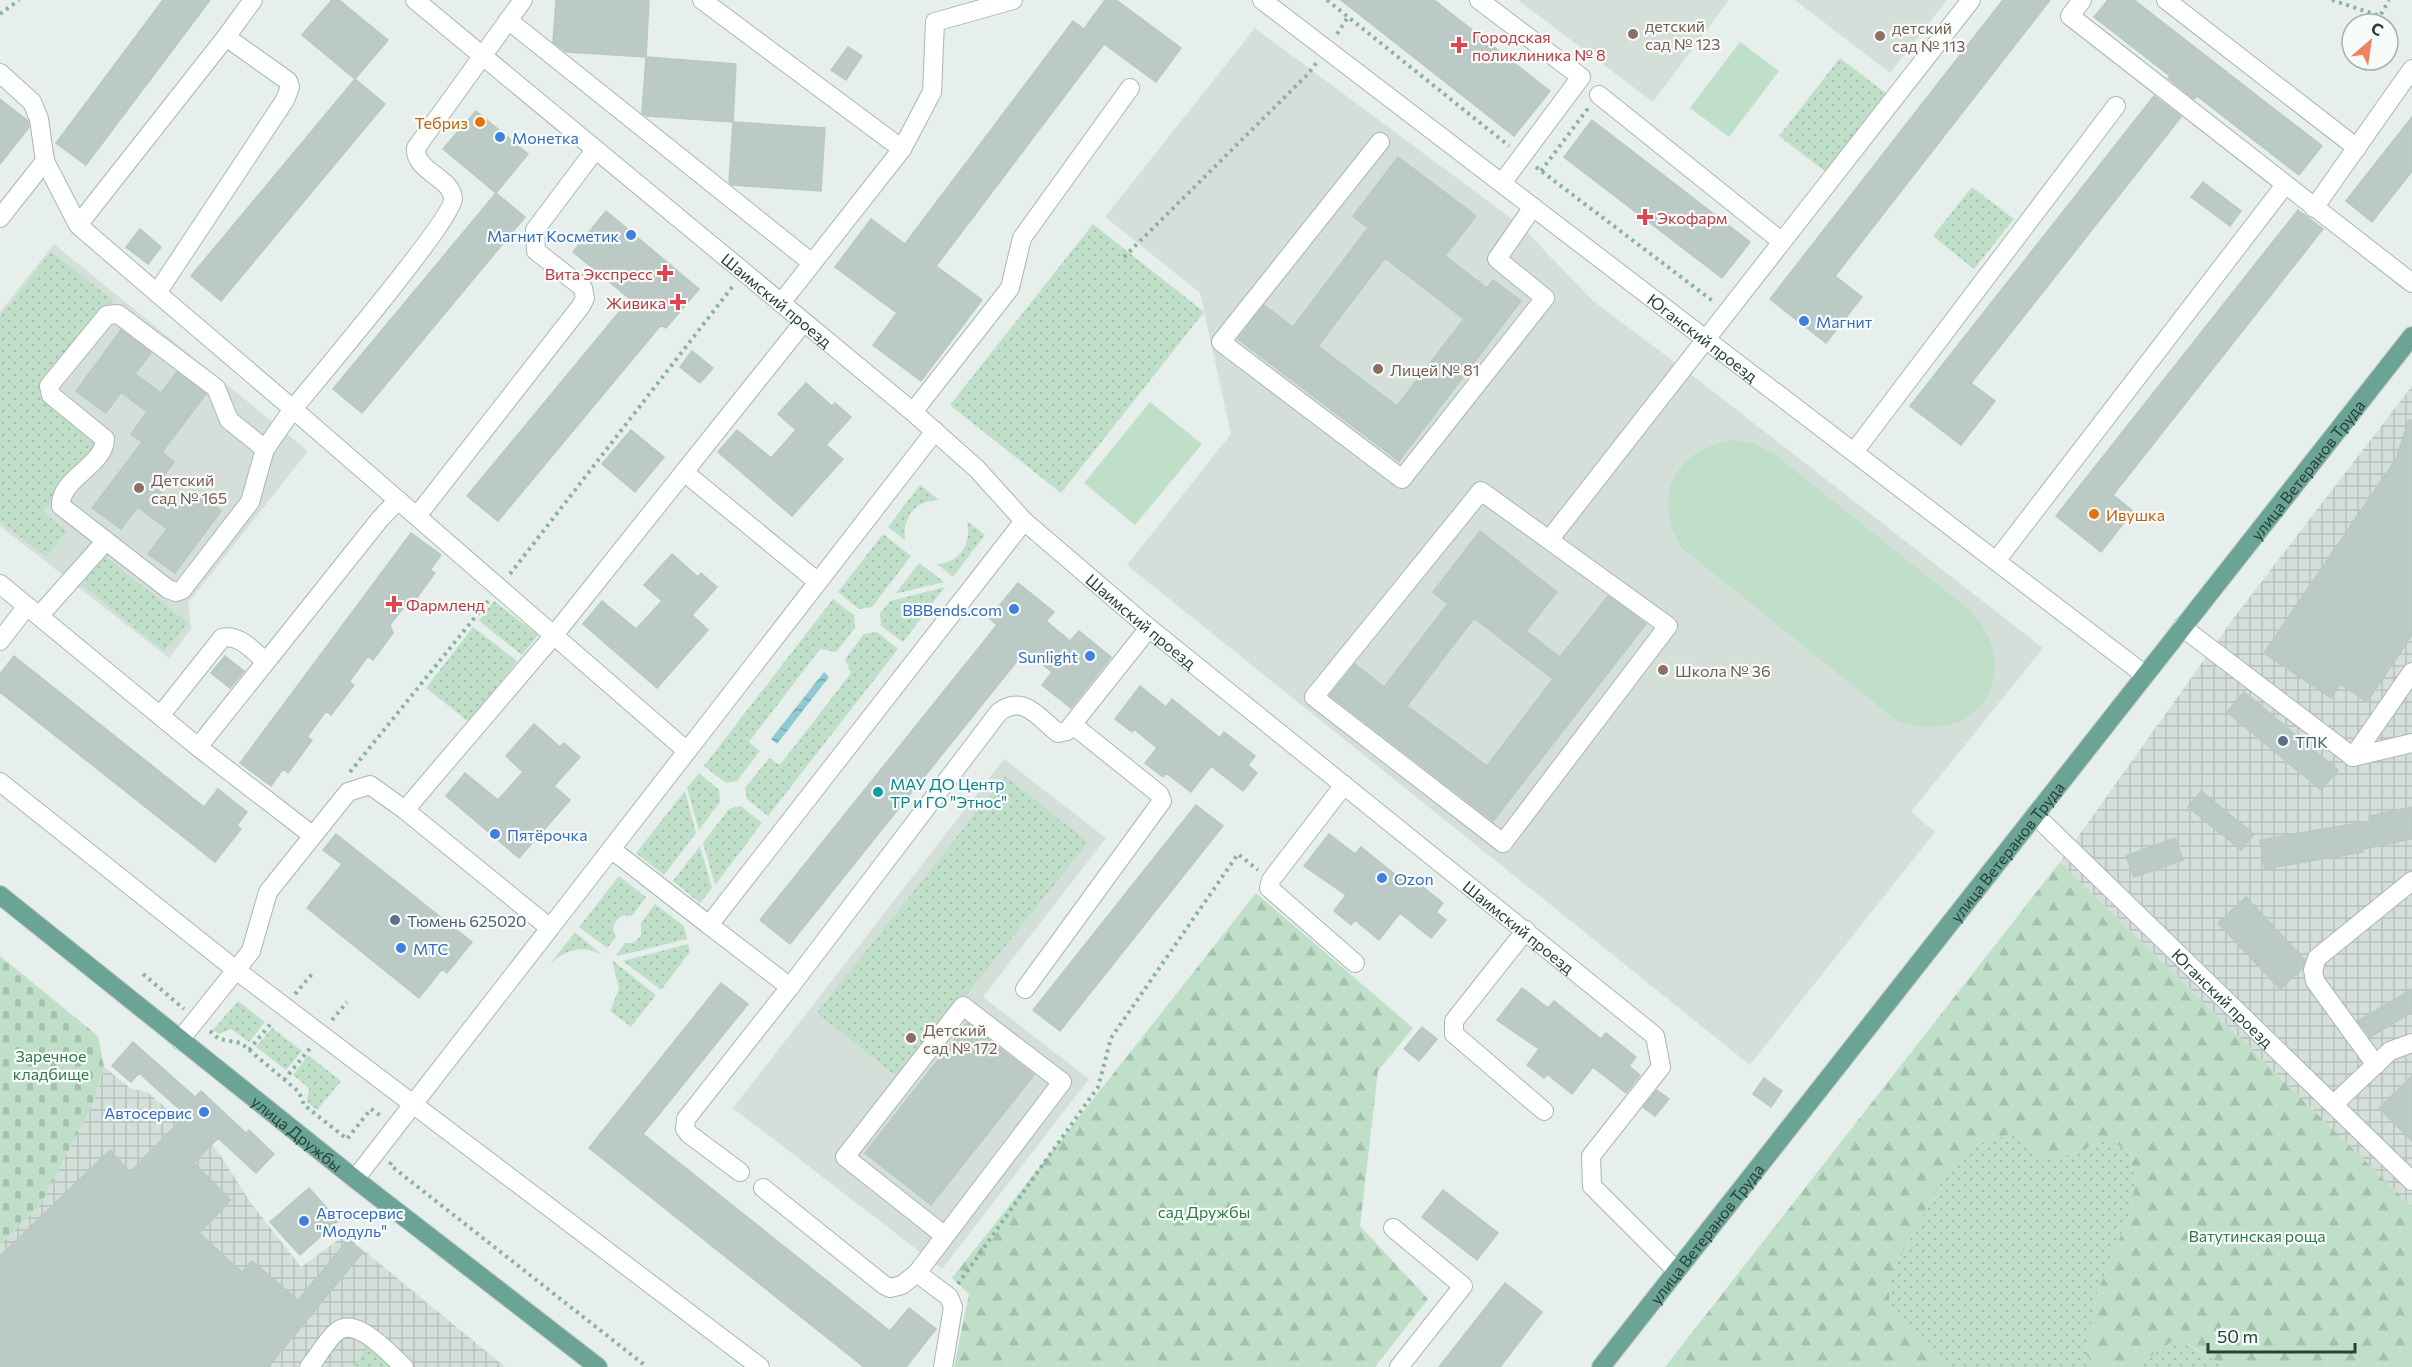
<svg xmlns="http://www.w3.org/2000/svg" width="2412" height="1367" viewBox="0 0 2412 1367" font-family="Commissioner,sans-serif">
<style>
.built{fill:#d4dfda}
.industrial{fill:url(#industrial-grid)}
.grass{fill:url(#grass-dots)}
.forest{fill:url(#forest-firs)}
.cemetery{fill:url(#cemetery-stones)}
.pitch{fill:#c0dfc8}
.water{fill:url(#water-waves)}
.building{fill:#bbcac4;stroke:#b8c9c1;stroke-width:1.5;fill-rule:evenodd}
.lines{fill:none;stroke-linecap:round;stroke-linejoin:round}
.minor-casing{stroke:#a8b7b2;stroke-width:20}
.major-casing{stroke:#c2cac8;stroke-width:20}
.path{stroke:#87b2a4;stroke-width:4;stroke-dasharray:3 4.5;stroke-linecap:butt}
.minor{stroke:#fff;stroke-width:18}
.major{stroke:#6ba494;stroke-width:18}
.education-dot{fill:#8d6e63;stroke:#f7fbf9;stroke-width:2}
.health-dot{fill:#e0444e;stroke:#f7fbf9;stroke-width:2}
.food-dot{fill:#e8710a;stroke:#f7fbf9;stroke-width:2}
.shop-dot{fill:#3f7fe0;stroke:#f7fbf9;stroke-width:2}
.service-dot{fill:#5c6f8a;stroke:#f7fbf9;stroke-width:2}
.culture-dot{fill:#0f9aa8;stroke:#f7fbf9;stroke-width:2}
.labels{text-anchor:middle;dominant-baseline:central;stroke-width:4.5;stroke-linejoin:round;paint-order:stroke}
.education-label{font-size:16px;fill:#785e54;stroke:#f7fbf9;text-anchor:start}
.health-label{font-size:16px;fill:#be3a42;stroke:#f7fbf9;text-anchor:start}
.food-label{font-size:16px;fill:#c56008;stroke:#f7fbf9;text-anchor:end}
.shop-label{font-size:16px;fill:#366cbe;stroke:#f7fbf9;text-anchor:start}
.street-label{font-size:16px;fill:#254139;stroke:#f7fbf9}
.service-label{font-size:16px;fill:#4e5e75;stroke:#f7fbf9;text-anchor:start}
.culture-label{font-size:16px;fill:#0d838f;stroke:#f7fbf9;text-anchor:start}
.park-label{font-size:16px;fill:#2f784a;stroke:#f7fbf9}
</style>
<defs>
<pattern id="industrial-grid" width="8" height="8" patternUnits="userSpaceOnUse" patternTransform="scale(1.5)"><rect width="8" height="8" fill="#d4dfda"/><path d="M0 4h8M4 0v8" fill="none" stroke="#b6c1bc"/></pattern>
<pattern id="grass-dots" width="8" height="8" patternUnits="userSpaceOnUse" patternTransform="scale(1.5)"><rect width="8" height="8" fill="#c0dfc8"/><path d="M2 2h.1M6 6h.1" fill="none" stroke="#a5c1ad" stroke-width="1.8" stroke-linecap="round"/></pattern>
<pattern id="forest-firs" width="22" height="20" patternUnits="userSpaceOnUse" patternTransform="scale(1.5)"><rect width="22" height="20" fill="#c0dfc8"/><path d="M5 1l3.5 6h-7zM16 11l3.5 6h-7z" fill="#a5c1ad"/></pattern>
<pattern id="cemetery-stones" width="16" height="16" patternUnits="userSpaceOnUse" patternTransform="scale(1.5)"><rect width="16" height="16" fill="#c0dfc8"/><path d="M2 7V4a2 2 0 0 1 4 0v3zM10 15v-3a2 2 0 0 1 4 0v3z" fill="#a5c1ad"/></pattern>
<pattern id="water-waves" width="16" height="10" patternUnits="userSpaceOnUse" patternTransform="scale(1.5)"><rect width="16" height="10" fill="#8fc9d3"/><path d="M0 5q4-4 8 0t8 0" fill="none" stroke="#75a5ac"/></pattern>
</defs>
<rect width="100%" height="100%" fill="#e6efeb"/>
<path class="built" d="M1518,0H1729L1653,102Z
M1795,0H1947L1890,73Z
M1255,28L1520,225L1593,301L1684,369L2043,648L1911,812L1935,832L1750,1065L1127,565L1231,434L1200,293L1105,217Z
M54,244L308,451L188,603L191,629L169,658L0,526V312Z
M1004,759L1106,838L983,997L1089,1079L942,1269L733,1108Z"/>
<path class="industrial" d="M2412,386V1207L2060,862L2236,615Z
M104,1067L130,1088L147,1092L217,1150L253,1206L301,1267L345,1235L505,1367H0V1245L41,1204L93,1103Z"/>
<path class="grass" d="M1840,58L1887,94L1826,172L1779,136Z
M1972,187L2014,219L1974,269L1933,236Z
M1093,224L1204,312L1061,493L950,405Z
M51,252L113,300L38,395L97,443L43,512L67,531L46,557L0,521V316Z
M920,485L939,500C916,500 902,517 905,540L888,527Z
M967,521L985,535L953,577L937,564C960,563 972,543 967,521Z
M883,534L911,556L872,607L859,609L838,592Z
M105,556L188,623L164,651L82,585Z
M919,563L944,582L895,594Z
M945,587L903,642L881,626L880,613L890,601Z
M833,599L854,615L855,628L836,652L820,649L749,742L760,751L737,781L726,783L704,766Z
M494,601L538,635L522,655L479,621Z
M473,627L517,661L469,722L426,688Z
M877,632L898,649L768,816L747,799L745,788L769,758L780,765L851,673L845,659L864,634Z
M699,773L719,790L720,802L699,830L687,788Z
M1005,776L1088,842L900,1079L817,1013Z
M685,791L696,833L664,875L636,853Z
M741,806L762,823L715,885L703,843L729,809Z
M700,846L712,888L700,903L673,881Z
M619,876L646,897L632,916C622,913 615,919 613,929L616,937L607,948L579,927Z
M655,904L684,926L687,939L618,956L616,955L625,943H633L641,936V923Z
M575,932L602,955C583,944 565,950 550,964Z
M688,944L690,952L661,990L623,961Z
M612,960L656,995L631,1027L610,1011L619,989Z
M238,1001L265,1022L249,1042L231,1029L219,1034L213,1030Z
M272,1028L302,1051L286,1070L256,1047Z
M308,1055L341,1081L317,1110L307,1102L309,1088L293,1075Z
M2014,1133L2046,1157L2073,1154L2108,1139L2129,1152L2136,1182L2128,1218L2098,1290L2086,1353L2093,1367H1949L1916,1337L1890,1308L1888,1279L1942,1180L1977,1144Z
M2171,1342L2187,1344L2226,1367H2135Z
M368,1347L392,1367H352Z"/>
<path class="forest" d="M2060,862L2412,1207V1367H2226L2188,1344L2171,1342L2135,1367H2093L2086,1353L2098,1290L2128,1218L2136,1182L2129,1152L2108,1139L2073,1154L2046,1158L2014,1133L1977,1144L1942,1180L1888,1279L1890,1308L1916,1337L1949,1367H1665Z
M1256,893L1413,1028L1378,1071L1360,1226L1428,1299L1375,1367H954L969,1294L952,1278Z"/>
<path class="cemetery" d="M0,956L98,1036L104,1067L93,1103L41,1204L0,1245Z"/>
<path class="pitch" d="M1740,42L1779,71L1729,137L1690,108Z
M1150,402L1202,444L1135,525L1084,483Z
M1734,440L1755,444L1774,454L1971,611C2028,673 1976,750 1897,721L1683,549C1649,498 1675,448 1734,440Z"/>
<path class="water" d="M824,672L829,677L777,744L771,739Z"/>
<path class="building" d="M163,0H210L86,165L56,143Z
M332,0H339L388,40L355,79L302,35Z
M556,0H649L646,57L566,52L553,42Z
M1105,0H1116L1181,48L1156,82L1104,44L936,266L982,300L921,381L873,345L897,313L835,267L871,219L905,244L1073,21L1084,29Z
M1341,0H1434L1550,91L1514,136Z
M2003,0H2050L1835,276L1862,297L1826,343L1770,299Z
M2108,0H2134L2322,146L2299,175L2197,96L2194,99L2168,78L2170,76L2094,17Z
M848,47L862,56L846,80L831,70Z
M646,57L736,64L733,122L647,116L642,113Z
M355,79L385,104L221,301L191,276Z
M2154,96L2181,117L1971,383L1995,401L1961,445L1910,406Z
M0,99L28,121L29,127L0,164Z
M476,111L528,154L496,193L443,149Z
M2412,117V171L2372,222L2346,201Z
M1592,120L1750,242L1722,278L1564,157Z
M733,122L825,128L821,191L732,185L729,182Z
M1398,157L1476,216L1445,256L1487,288L1493,280L1521,301L1399,461L1238,339L1264,305L1293,327L1368,228L1353,216ZM1385,258L1464,319L1397,406L1318,346Z
M2203,182L2241,211L2230,226L2191,197Z
M496,193L525,217L362,413L333,389Z
M2298,210L2323,229L2113,495L2133,511L2101,552L2056,516Z
M606,211L699,289L666,328L661,325L498,521L467,496L630,299L573,252Z
M140,229L161,247L148,264L126,247Z
M121,330L151,353L135,374L161,393L177,372L206,394L162,452L174,462L155,488L182,508L195,491L221,511L175,573L148,554L167,529L138,507L121,529L92,508L142,442L131,434L147,412L121,392L106,413L76,391Z
M692,351L713,368L700,383L680,367Z
M806,383L832,406L835,403L851,417L826,445L843,459L792,516L718,452L737,430L771,458L796,430L778,414Z
M2409,420H2412V635L2367,702L2340,684L2331,698L2264,653L2396,459Z
M631,430L664,457L635,492L602,464Z
M1480,531L1557,592L1526,631L1560,657L1608,596L1646,624L1493,821L1330,695L1355,664L1384,687L1448,604L1433,592ZM1474,618L1553,679L1487,766L1407,706Z
M411,533L441,555L430,570L435,573L413,603L409,600L390,625L393,633L373,660L368,656L349,682L354,685L331,715L326,711L307,737L312,740L288,773L283,769L271,786L240,763Z
M672,554L698,577L701,573L717,587L692,615L708,630L657,688L583,624L602,601L636,629L662,601L644,585Z
M1018,583L1054,612L1046,621L1070,641L1079,631L1111,657L1071,708L1042,685L1052,672L1025,651L790,944L760,920L997,625L989,618Z
M14,656L204,807L218,789L247,812L237,825L241,829L215,862L0,692V674Z
M225,656L244,671L230,688L211,673Z
M1140,686L1166,707L1172,699L1220,738L1224,732L1255,756L1248,765L1257,773L1243,791L1211,766L1191,792L1166,773L1163,777L1145,763L1157,748L1134,729L1132,732L1115,719Z
M2244,692L2338,770L2321,790L2227,712Z
M534,724L560,747L564,743L580,757L554,786L570,800L519,858L446,796L465,773L498,800L523,772L506,756Z
M2201,791L2254,834L2241,850L2188,807Z
M1196,805L1223,826L1060,1031L1033,1010Z
M2412,807V839L2363,849V852L2265,869L2260,840L2370,821L2369,816Z
M336,834L472,942L447,973L442,969L419,998L307,908L342,864L323,850Z
M1329,834L1355,854L1361,847L1408,885L1413,879L1443,903L1436,912L1446,920L1431,938L1400,913L1379,940L1355,920L1351,925L1334,911L1346,895L1304,866Z
M2175,838L2183,860L2134,877L2126,856Z
M2246,897L2305,960L2302,969L2280,989L2218,923Z
M721,983L748,1004L643,1134L890,1331L909,1308L936,1329L906,1367H864L589,1148Z
M1522,988L1548,1008L1554,1001L1601,1039L1606,1033L1636,1057L1629,1066L1640,1075L1626,1093L1593,1067L1572,1094L1547,1074L1544,1078L1527,1065L1539,1049L1497,1020Z
M2412,989V1012L2370,1037L2358,1021Z
M967,1023L1034,1075L931,1205L865,1153Z
M1422,1027L1437,1039L1419,1061L1404,1049Z
M133,1042L195,1097L201,1091L246,1133L249,1130L274,1154L256,1173L218,1138L194,1163L231,1200L199,1233L242,1272L252,1261L298,1300L348,1240L363,1252L268,1367H0V1256L110,1150L130,1172L186,1115L139,1073L131,1082L112,1066Z
M2412,1076V1141L2379,1108Z
M1764,1078L1782,1091L1771,1107L1753,1094Z
M1657,1090L1669,1099L1655,1116L1643,1107Z
M309,1188L338,1221L300,1255L270,1222Z
M1443,1190L1498,1233L1477,1260L1422,1217Z
M1505,1283L1542,1312L1500,1367H1439Z"/>
<g class="lines">
<defs>
<g id="minor">
<path id="s1" d="M415,0L913,412L977,469L1024,521L1149,628L1655,1036L1661,1067L1591,1156L1592,1186L1676,1270"/>
<path d="M702,0L902,149"/>
<path id="s2" d="M1262,0L2145,675"/>
<path d="M1479,0L1581,77L1502,183"/>
<path d="M2082,0L2070,16L2412,283"/>
<path d="M2166,0L2357,148"/>
<path d="M508,20L812,263"/>
<path d="M226,37L253,0"/>
<path d="M0,73L32,102L39,119L45,161L0,218"/>
<path d="M1599,95L1781,241"/>
<path d="M1380,142L1221,342L1402,479L1545,298L1497,259L1533,207"/>
<path d="M45,161L78,225L226,37L288,81L290,87L285,100L157,293L78,225"/>
<path d="M2314,208L2412,69"/>
<path d="M157,293L293,409C315,382 454,218 453,198C451,177 414,171 416,148L523,0"/>
<path d="M781,303L902,149L932,92L935,22L1013,0"/>
<path d="M913,412L1010,288L1022,238L1130,88"/>
<path d="M265,449L229,420L216,388L118,314L107,315L49,386L51,395L105,439C105,465 59,479 61,506L168,589L176,592L182,590L250,502L265,449L293,409L687,751"/>
<path d="M1854,452L2116,106"/>
<path d="M684,472L818,582"/>
<path d="M417,516L581,306L585,298L583,288L536,251L535,230L595,150"/>
<path d="M1549,540L1668,626L1503,843L1314,697L1481,491L1549,540L1971,0"/>
<path d="M1996,561L2285,185"/>
<path d="M0,584L198,747L312,835"/>
<path d="M39,616L105,542"/>
<path d="M2182,627L2353,757L2412,743"/>
<path d="M0,641L27,606"/>
<path d="M160,716L222,638C239,633 254,652 266,662"/>
<path d="M198,747L380,519L398,500"/>
<path d="M2353,757L2412,672"/>
<path d="M0,782L236,970L760,1367"/>
<path d="M1344,785L1271,880L1269,888L1355,963"/>
<path d="M405,810L554,635L803,323"/>
<path id="s3" d="M2035,815L2412,1181"/>
<path d="M611,849L709,925L1024,521"/>
<path d="M709,925L790,987L686,1119L685,1129L689,1134L740,1172"/>
<path d="M1526,930L1454,1021V1034L1544,1111"/>
<path d="M790,987L999,712C1024,694 1038,717 1058,733L1067,731L1149,628"/>
<path d="M1025,989L1162,801L1159,794L1073,725"/>
<path d="M180,1040L251,951L268,892L348,792L370,785L405,810L550,928L935,431"/>
<path d="M2376,1065L2315,981L2313,970L2317,958L2412,881"/>
<path d="M2334,1104L2390,1051L2412,1043"/>
<path d="M355,1179L550,928"/>
<path d="M763,1188L884,1285L890,1288L902,1285L917,1273L949,1297L953,1307L943,1367"/>
<path d="M1393,1228L1463,1286L1399,1367"/>
<path d="M917,1273L1062,1082L963,1006L845,1157L945,1236"/>
<path d="M309,1367C318,1357 328,1337 339,1330C359,1318 390,1355 404,1367"/>
</g>
<g id="major">
<path id="s4" d="M0,895L355,1179L598,1367"/>
<path id="s5" d="M1601,1367L2412,336"/>
</g>
</defs>
<use href="#minor" class="minor-casing"/>
<use href="#major" class="major-casing"/>
<path class="path" d="M1327,0L1509,146
M2332,0L2380,16L2389,0
M0,14L19,0
M1337,34L1348,17
M1536,167L1714,302
M1541,171L1589,107
M1124,257L1308,74L1317,62
M510,574L733,286
M350,772L488,601
M143,974L184,1009
M295,994L312,974
M332,1020L347,1002
M210,1031L219,1039L241,1043L299,1092L304,1105L347,1139L371,1109L381,1116
M249,1050L273,1021
M284,1080L311,1047
M391,1162L390,1165L647,1367
M958,1284L1098,1087L1111,1038L1238,854L1258,870"/>
<use href="#minor" class="minor"/>
<use href="#major" class="major"/>
</g>
<g class="education-dot">
<circle cx="1633" cy="34" r="6"/>
<circle cx="1880" cy="36" r="6"/>
<circle cx="1378" cy="369" r="6"/>
<circle cx="139" cy="488" r="6"/>
<circle cx="1663" cy="670" r="6"/>
<circle cx="911" cy="1038" r="6"/>
</g>
<g class="health-dot">
<path d="M1456 36h6v6h6v6h-6v6h-6v-6h-6v-6h6z"/>
<path d="M1642 208h6v6h6v6h-6v6h-6v-6h-6v-6h6z"/>
<path d="M662 264h6v6h6v6h-6v6h-6v-6h-6v-6h6z"/>
<path d="M675 293h6v6h6v6h-6v6h-6v-6h-6v-6h6z"/>
<path d="M391 595h6v6h6v6h-6v6h-6v-6h-6v-6h6z"/>
</g>
<g class="food-dot">
<circle cx="480" cy="122" r="6"/>
<circle cx="2094" cy="514" r="6"/>
</g>
<g class="shop-dot">
<circle cx="500" cy="137" r="6"/>
<circle cx="631" cy="235" r="6"/>
<circle cx="1804" cy="321" r="6"/>
<circle cx="1014" cy="609" r="6"/>
<circle cx="1090" cy="656" r="6"/>
<circle cx="495" cy="834" r="6"/>
<circle cx="1382" cy="878" r="6"/>
<circle cx="401" cy="948" r="6"/>
<circle cx="204" cy="1112" r="6"/>
<circle cx="304" cy="1221" r="6"/>
</g>
<g class="service-dot">
<circle cx="2283" cy="741" r="6"/>
<circle cx="395" cy="920" r="6"/>
</g>
<circle class="culture-dot" cx="878" cy="792" r="6"/>
<g class="labels">
<g class="education-label">
<text x="1645" y="25">детский<tspan x="1645" dy="18">сад № 123</tspan></text>
<text x="1892" y="27">детский<tspan x="1892" dy="18">сад № 113</tspan></text>
<text x="1390" y="369">Лицей № 81</text>
<text x="151" y="479">Детский<tspan x="151" dy="18">сад № 165</tspan></text>
<text x="1675" y="670">Школа № 36</text>
<text x="923" y="1029">Детский<tspan x="923" dy="18">сад № 172</tspan></text>
</g>
<g class="health-label">
<text x="1472" y="36">Городская<tspan x="1472" dy="18">поликлиника № 8</tspan></text>
<text x="1657" y="217">Экофарм</text>
<text x="653" y="273" text-anchor="end">Вита Экспресс</text>
<text x="666" y="302" text-anchor="end">Живика</text>
<text x="406" y="604">Фармленд</text>
</g>
<g class="food-label">
<text x="468" y="122">Тебриз</text>
<text x="2106" y="514" text-anchor="start">Ивушка</text>
</g>
<g class="shop-label">
<text x="512" y="137">Монетка</text>
<text x="619" y="235" text-anchor="end">Магнит Косметик</text>
<text x="1816" y="321">Магнит</text>
<text x="1002" y="609" text-anchor="end">BBBends.com</text>
<text x="1078" y="656" text-anchor="end">Sunlight</text>
<text x="507" y="834">Пятёрочка</text>
<text x="1394" y="878">Ozon</text>
<text x="413" y="948">МТС</text>
<text x="192" y="1112" text-anchor="end">Автосервис</text>
<text x="316" y="1212">Автосервис<tspan x="316" dy="18">"Модуль"</tspan></text>
</g>
<g class="street-label">
<text stroke="none"><textPath href="#s1" startOffset="470">Шаимский проезд</textPath></text>
<text stroke="none"><textPath href="#s2" startOffset="555">Юганский проезд</textPath></text>
<text stroke="none"><textPath href="#s5" startOffset="1142">улица Ветеранов Труда</textPath></text>
<text stroke="none"><textPath href="#s1" startOffset="956">Шаимский проезд</textPath></text>
<text stroke="none"><textPath href="#s5" startOffset="656">улица Ветеранов Труда</textPath></text>
<text stroke="none"><textPath href="#s1" startOffset="1442">Шаимский проезд</textPath></text>
<text stroke="none"><textPath href="#s3" startOffset="262">Юганский проезд</textPath></text>
<text stroke="none"><textPath href="#s4" startOffset="381">улица Дружбы</textPath></text>
<text stroke="none"><textPath href="#s5" startOffset="170">улица Ветеранов Труда</textPath></text>
</g>
<g class="service-label">
<text x="2295" y="741">ТПК</text>
<text x="407" y="920">Тюмень 625020</text>
</g>
<g class="culture-label">
<text x="890" y="783">МАУ ДО Центр<tspan x="890" dy="18">ТР и ГО "Этнос"</tspan></text>
</g>
<g class="park-label">
<text x="51" y="1055">Заречное<tspan x="51" dy="18">кладбище</tspan></text>
<text x="1204" y="1211">сад Дружбы</text>
<text x="2257" y="1235">Ватутинская роща</text>
</g>
</g>
<g transform="translate(2370 42) rotate(29)"><circle r="28" fill="#f7fbf9" stroke="#a3b1ac" stroke-width="1.5"/>
<path d="M0-4.5L10 22L0 15L-10 22Z" fill="#f18262"/>
<text y="-9" font-size="16" font-weight="bold" text-anchor="middle" fill="#254139">С</text>
</g>
<path d="M2208 1343v9h147v-9" fill="none" stroke="#254139" stroke-width="3"/>
<text x="2217" y="1343" font-size="18" fill="#254139" stroke="#f7fbf9" stroke-width="4.5" paint-order="stroke">50 m</text>
</svg>
